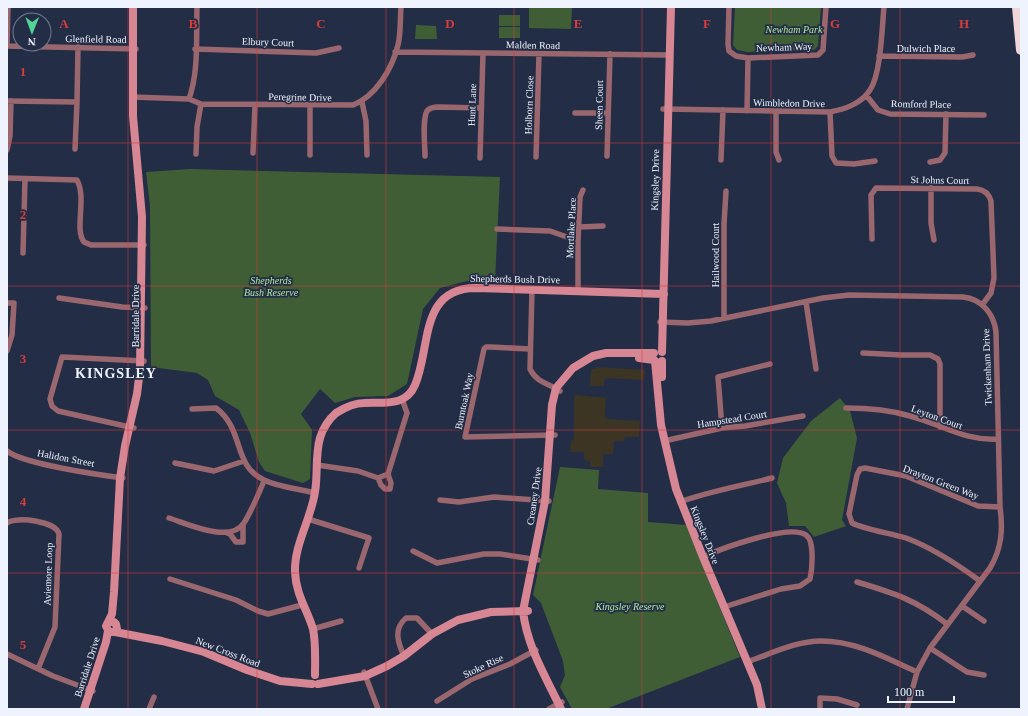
<svg xmlns="http://www.w3.org/2000/svg" width="1028" height="716" viewBox="0 0 1028 716" font-family="Georgia,serif">
<style>
.commercial{fill:#3c3524}
.green{fill:#3f5e36}
.lines{fill:none;stroke-linecap:round;stroke-linejoin:round}
.street{stroke:#9a676f;stroke-width:5.5}
.secondary{stroke:#d78693;stroke-width:8}
.highway{stroke:#f0d6d9;stroke-width:10}
.grid{fill:none;stroke:#d83c3d;stroke-width:1;stroke-opacity:0.55}
.labels{text-anchor:middle;dominant-baseline:central;stroke-width:3.5;stroke-linejoin:round;paint-order:stroke}
.park-label{font-size:10px;font-style:italic;fill:#afe99d;stroke:#232d46}
.street-label{font-size:10px;fill:#eff3fd;stroke:#232d46}
.district-label{font-size:14px;font-weight:bold;letter-spacing:1px;fill:#eff3fd;stroke:#232d46}
.grid-label{font-size:13px;text-anchor:middle;font-weight:bold;fill:#d83c3d;stroke:#232d46;stroke-width:3.5;stroke-linejoin:round;paint-order:stroke}
</style>
<rect width="100%" height="100%" fill="#232d46"/>
<path class="commercial" d="M596,367L645,370L644,380L607,378L604,380V386H590L591,369H595Z
M576,395L606,398L605,416L607,419L640,421L639,437H625L624,441H614L613,454H603V467H590V461L584,460V452H570L571,441L574,439V397Z"/>
<path class="green" d="M529,7H572L571,29L529,28Z
M735,7H821L818,46L814,50L748,52L737,50L733,45Z
M499,15H520V26H499Z
M416,25L436,26L437,39H415Z
M499,27H520V38H499Z
M190,169L500,177L495,281H467L440,288L423,309L407,384L388,396L355,397L335,403L320,389L301,414L312,430L310,479L303,483L265,471L259,462L250,433L239,410L215,396L208,380L197,373L151,367L150,206L146,172Z
M840,398L850,411L857,438L842,520L846,526L814,537L805,526H789L786,503L777,483L783,458L811,421Z
M560,467L599,470L598,489L648,493V522L686,525L740,657L606,709H572L560,687L565,675L563,661L541,603L533,595Z"/>
<g class="lines">
<path class="street" d="M729,7L728,44L729,51L736,56L748,58L818,55L823,50L826,7
M7,45L8,7
M7,46L136,49
M195,49L316,53L339,48
M395,52L669,55
M879,56L962,57L973,55
M866,95L878,110L890,114L984,115
M132,97L189,99L201,104L353,105C376,96 392,69 398,45C401,33 400,19 401,7
M189,99C199,71 196,37 197,7
M7,101L77,102L78,47
M362,102L366,121L367,155
M663,109L830,112C845,109 861,104 870,90C881,74 882,27 884,7
M747,111L748,58
M776,112V152L779,160
M830,112L832,156L836,163L854,164L875,161
M575,113H608
M75,149L77,102
M7,150L10,136L11,101
M253,153L255,105
M196,154L197,127L201,104
M310,155V106
M425,156C425,145 422,120 427,111C430,107 435,107 439,107L481,108
M607,156L610,54
M536,157L539,54
M480,158L483,53
M721,160L723,110
M930,162L940,160L945,153L946,114
M7,178L77,180C87,198 74,229 84,242L91,245H144
M931,188V223L934,240
M579,227L603,226
M497,229L550,231L578,241
M872,239L871,195L876,188L977,189C985,190 989,194 991,201L994,278L991,293L982,305
M23,253L25,179
M532,290L530,369C537,383 548,383 560,391
M578,291V241L580,197L583,190
M59,298L122,307L145,308
M806,302L816,369
M7,303H14L12,335L7,351
M724,318V224L726,191
M660,322L688,323L711,321L823,298L849,295L963,297C982,299 994,314 996,332L1000,507C1003,529 1002,548 990,568L930,648L917,672L907,709
M530,349L491,347H486L484,349L465,437L555,435
M863,353L901,355H930L938,359L940,364V427
M846,408C867,408 890,410 910,416C941,424 964,441 998,439
M192,409L216,408C245,430 232,465 264,480C278,487 299,489 315,493
M134,428L58,411L52,406L50,399L62,357L144,361
M722,428L718,377L770,364
M664,441L722,428L745,426L803,416
M7,451C23,464 100,475 123,478
M175,463L214,471L244,461
M317,465L358,471L378,478L388,474L407,413L402,399
M378,478L381,485L385,489H390L391,483L388,474
M440,500L459,502L494,497L549,501
M680,502C710,491 741,486 772,478
M169,518C188,524 230,544 244,523C252,510 258,495 264,481
M308,519L369,538L359,568
M7,523C16,516 56,521 59,534L55,627L38,669
M227,533L230,534L236,542H243V524
M413,551L437,563L484,554H500L538,560
M703,557C720,549 790,523 806,535C815,541 812,570 810,579L800,586L781,589L724,607
M170,579L236,600L258,611L268,614L302,605
M980,581C957,564 933,548 906,538C890,533 866,530 852,523L849,514L857,475L860,469L865,468L906,476L978,506L1000,507
M857,582C894,593 916,600 947,624
M962,606L984,621
M313,629L341,621
M930,648L967,672L984,675
M7,654L53,676L93,691
M404,656C398,643 393,629 406,618H417L432,634
M747,662C770,654 796,641 821,641C856,641 886,658 917,672
M364,672L378,709
M437,701L472,679L510,664L536,650
M149,709L154,697
M549,709L562,702
M820,709V698L837,699L857,705"/>
<path class="secondary" d="M662,352L671,7
M639,358L654,360
M655,361L661,425L676,489L703,557L757,685L762,709
M662,377V361
M109,622H114L116,624L117,629L115,632H109L106,626L112,614L114,592L120,478L125,446L137,394L140,370L142,217L133,116V7
M115,632L162,641L204,652L247,670L280,681L312,684
M315,675C315,660 316,643 313,629C307,609 296,595 295,572C294,545 311,519 315,492C318,475 315,455 320,438C323,428 328,420 336,413C344,408 354,403 364,403C383,402 406,407 415,385C431,348 419,288 476,288L664,294
M318,684L365,676L387,666L404,656L432,634L458,620L491,612L528,611
M84,709L106,642L108,631
M561,709C546,677 527,647 523,611L545,501L552,405L556,388L573,368L593,356L606,353H654"/>
<path class="highway" d="M1017,7L1021,50"/>
</g>
<path class="grid" d="M128,7V709M257,7V709M386,7V709M514,7V709M642,7V709M771,7V709M900,7V709M7,143H1021M7,286H1021M7,430H1021M7,573H1021"/>
<g class="labels">
<g class="park-label">
<text x="794" y="29">Newham Park</text>
<text x="271" y="280">Shepherds<tspan x="271" dy="12">Bush Reserve</tspan></text>
<text x="630" y="606">Kingsley Reserve</text>
</g>
<g class="street-label">
<text transform="translate(96 39) rotate(1)">Glenfield Road</text>
<text transform="translate(268 42) rotate(2)">Elbury Court</text>
<text transform="translate(533 45) rotate(1)">Malden Road</text>
<text transform="translate(784 47) rotate(-2)">Newham Way</text>
<text x="926" y="48">Dulwich Place</text>
<text transform="translate(300 97) rotate(1)">Peregrine Drive</text>
<text transform="translate(789 103) rotate(1)">Wimbledon Drive</text>
<text transform="translate(921 104) rotate(1)">Romford Place</text>
<text transform="translate(472 105) rotate(-88)">Hunt Lane</text>
<text transform="translate(529 105) rotate(-88)">Holborn Close</text>
<text transform="translate(599 105) rotate(-89)">Sheen Court</text>
<text transform="translate(655 180) rotate(-89)">Kingsley Drive</text>
<text transform="translate(940 180) rotate(1)">St Johns Court</text>
<text transform="translate(571 228) rotate(-87)">Mortlake Place</text>
<text transform="translate(715 255) rotate(-90)">Hailwood Court</text>
<text transform="translate(515 279) rotate(1)">Shepherds Bush Drive</text>
<text transform="translate(135 316) rotate(-90)">Barridale Drive</text>
<text transform="translate(987 367) rotate(-92)">Twickenham Drive</text>
<text transform="translate(464 401) rotate(-78)">Burntoak Way</text>
<text transform="translate(937 417) rotate(20)">Leyton Court</text>
<text transform="translate(732 419) rotate(-9)">Hampstead Court</text>
<text transform="translate(66 458) rotate(11)">Halidon Street</text>
<text transform="translate(941 482) rotate(21)">Drayton Green Way</text>
<text transform="translate(534 496) rotate(-82)">Creaney Drive</text>
<text transform="translate(705 535) rotate(68)">Kingsley Drive</text>
<text transform="translate(48 574) rotate(-88)">Aviemore Loop</text>
<text transform="translate(228 652) rotate(21)">New Cross Road</text>
<text transform="translate(483 666) rotate(-25)">Stoke Rise</text>
<text transform="translate(87 667) rotate(-72)">Barridale Drive</text>
</g>
<g class="district-label">
<text x="116" y="373">KINGSLEY</text>
</g>
</g>
<g class="grid-label">
<text x="64" y="28">A</text>
<text x="193" y="28">B</text>
<text x="321" y="28">C</text>
<text x="450" y="28">D</text>
<text x="578" y="28">E</text>
<text x="707" y="28">F</text>
<text x="835" y="28">G</text>
<text x="964" y="28">H</text>
<text x="23" y="76">1</text>
<text x="23" y="219">2</text>
<text x="23" y="363">3</text>
<text x="23" y="506">4</text>
<text x="23" y="649">5</text>
</g>
<rect width="1028" height="716" fill="none" stroke="#eff3fd" stroke-width="16"/>
<g transform="translate(32 32) rotate(181)"><circle r="19" fill="#232d46" stroke="#757c8f"/>
<path d="M0-3L7 15L0 10L-7 15Z" fill="#54d396"/>
<text y="-6" font-size="11" font-weight="bold" text-anchor="middle" fill="#eff3fd">N</text>
</g>
<path d="M888 696v6h66v-6" fill="none" stroke="#eff3fd" stroke-width="2"/>
<text x="894" y="696" font-size="12" fill="#eff3fd" stroke="#232d46" stroke-width="3" paint-order="stroke">100 m</text>
</svg>
